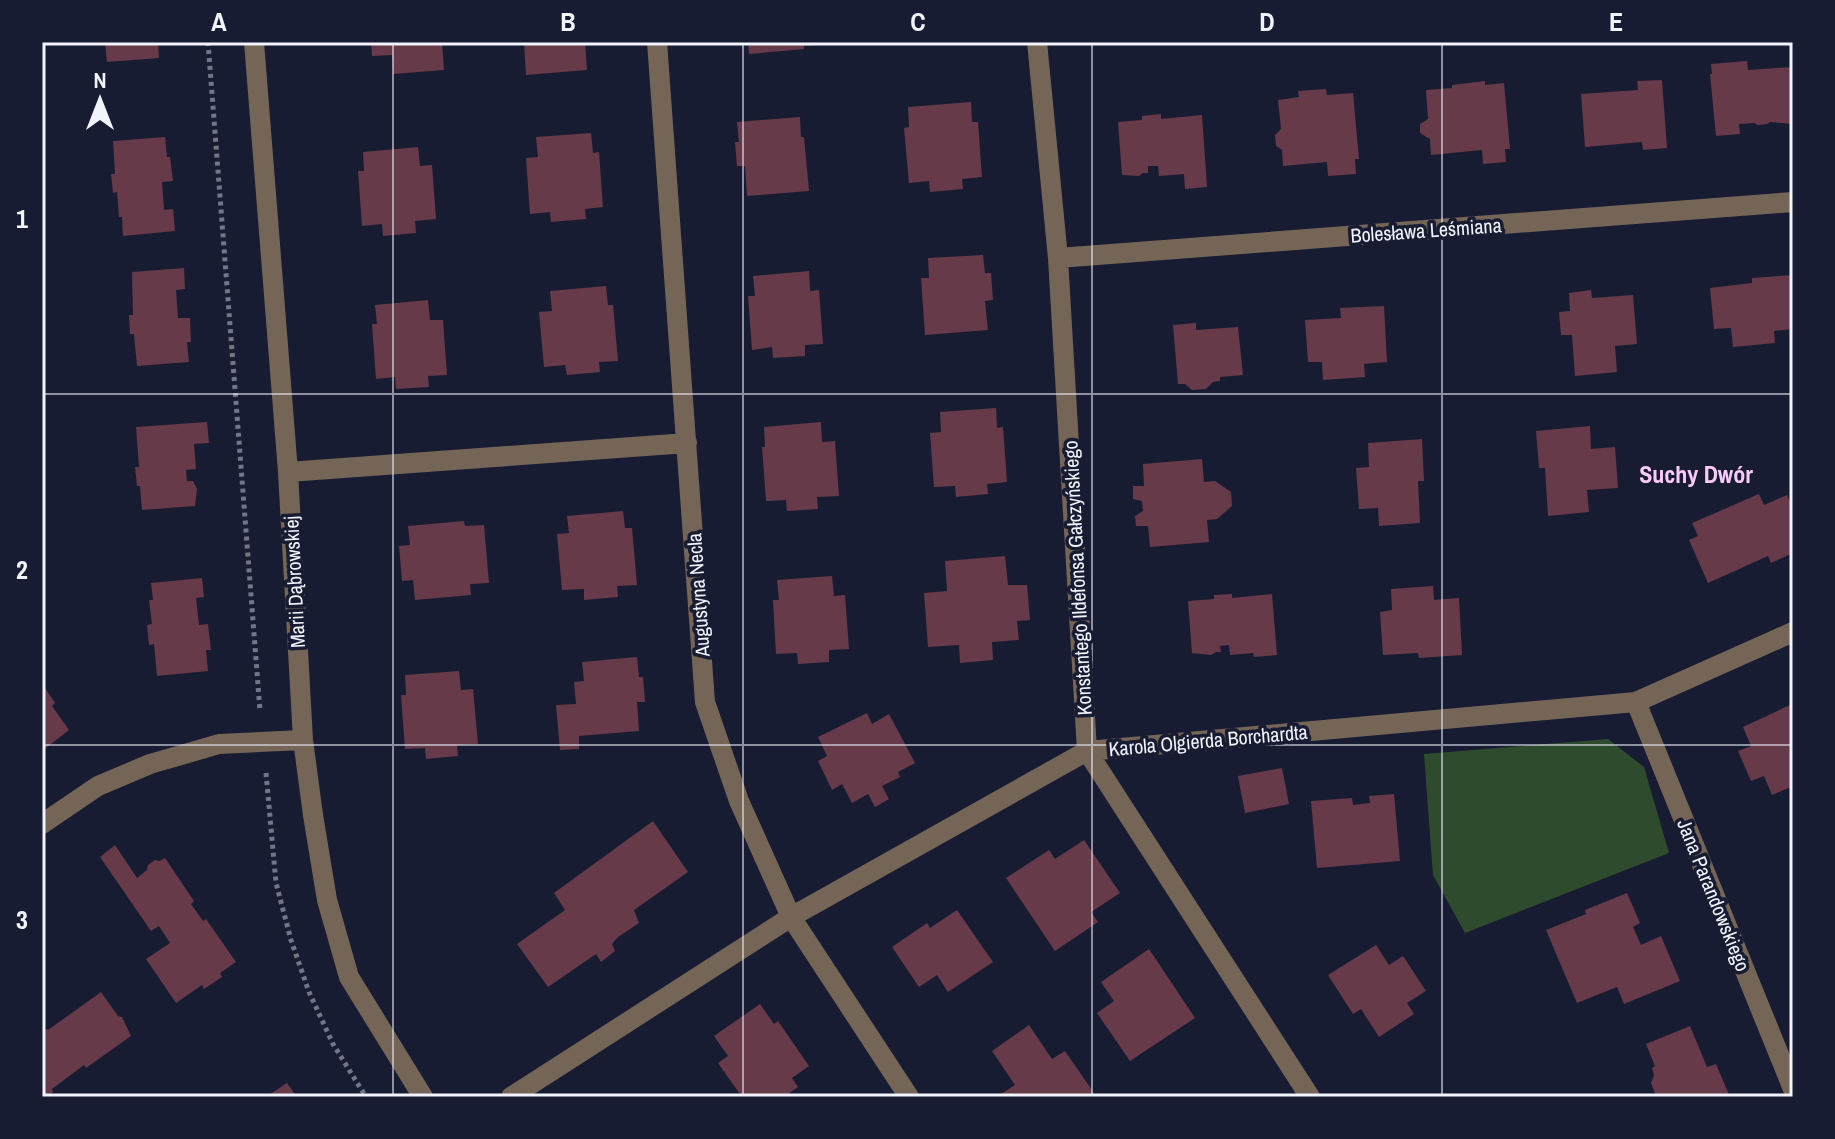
<svg xmlns="http://www.w3.org/2000/svg" width="1835" height="1139" viewBox="0 0 1835 1139" font-family="'Archivo Narrow',sans-serif">
<style>
.green{fill:#2e4c2d}
.building{fill:#663a49}
.lines{fill:none;stroke-linecap:round;stroke-linejoin:round}
.path{stroke:#737687;stroke-width:5;stroke-dasharray:4 4;stroke-linecap:butt}
.minor{stroke:#756557;stroke-width:20}
.grid{fill:none;stroke:#f1f3fd;stroke-width:2;stroke-opacity:0.55}
.labels{text-anchor:middle;dominant-baseline:central;stroke-width:7;stroke-linejoin:round;paint-order:stroke}
.street-label{font-size:20px;fill:#f1f3fd;stroke:#181c32}
.quarter-label{font-size:24px;font-weight:bold;fill:#facbfa;stroke:#181c32}
.neatline{fill:none;stroke:#f1f3fd;stroke-width:3}
.grid-label{font-size:26px;text-anchor:middle;font-weight:bold;fill:#f1f3fd}
</style>
<rect width="100%" height="100%" fill="#181c32"/>
<path class="green" d="M1608,739L1644,767L1669,853L1465,933L1433,875L1424,754Z"/>
<path class="building" d="M105,42H158L159,58L107,62Z
M371,42H442L444,70L393,74L392,55L372,56Z
M524,42H585L587,70L526,75Z
M748,42H828V44L804,46V49L749,54Z
M1747,61L1748,70L1793,67V124L1770,122L1767,124L1758,125L1754,123L1739,124L1740,134L1716,136L1710,74H1712L1711,64Z
M1662,80L1667,148L1643,150L1642,142L1585,147L1581,94L1638,90L1637,81Z
M1485,81V85L1504,83L1510,149H1505L1506,162L1483,164L1482,150L1431,155L1430,139L1420,133V124L1428,119L1426,90L1452,88V85Z
M1326,89L1327,95L1353,93L1359,159H1355L1356,174L1328,176L1327,162L1283,166L1282,150L1276,146L1275,135L1281,129L1278,100L1299,97L1298,91Z
M971,102L972,122H978L982,177L962,179L963,189L930,192L929,181L909,183L904,128L909,127L908,107Z
M1161,114V119L1202,115L1207,187L1185,189L1184,174L1159,176L1158,166H1148V173H1143L1139,176L1122,175L1118,122L1142,120V116Z
M800,117L801,137H804L809,191L747,196L745,166H737L735,142H739L737,122Z
M591,133L593,153L599,152L603,207L585,209L586,219L551,222L550,212L530,214L526,158L538,157L536,137Z
M165,137L167,157H170L173,181L162,182L164,210L173,209L175,231L123,236L122,217H119L117,192L113,193L111,174H115L113,141Z
M418,147L420,166L432,165L436,219L415,221L416,233L383,236L382,224L362,226L358,171H364L363,152Z
M983,255L985,273H991L993,300L985,301L988,330L925,335L921,278H929L928,258Z
M184,268L185,289L176,290L178,318H190L191,342H187L189,362L137,366L134,334H130L129,315H133L132,272Z
M809,271L810,291L819,290L823,344L805,345V356L773,358L772,347L752,350L748,296H755L753,276Z
M1793,275V329L1774,331L1775,343L1733,347L1731,328L1714,329L1710,288L1752,283V278Z
M606,286L608,305H613L618,361L599,362L600,372L567,375L565,365L544,367L539,312L552,311L550,291Z
M1591,290L1592,298L1633,295L1637,344L1615,346L1617,372L1575,376L1572,335H1561L1559,312L1570,311L1569,293Z
M428,300L430,320H443L447,375L428,376L429,387L396,389L395,377L376,379L372,324H377L375,305Z
M1384,306L1387,362L1364,364L1365,377L1323,380L1322,362H1308L1305,320L1341,318L1340,308Z
M1196,323V330L1238,327L1243,375L1220,377V381L1213,382L1206,389L1192,390L1185,384H1178L1173,325Z
M996,408L997,428L1003,427L1007,482L987,484L988,494L956,497L955,486L934,487L930,433L941,432L940,412Z
M207,422L209,443L194,444L196,469L186,470L187,481H193L197,489L195,506L142,510L140,486H137L135,467H139L136,427Z
M821,422L822,442L835,441L839,496L817,497L818,509L787,511L786,500L766,501L762,447H765L764,427Z
M1590,426L1591,449L1615,447L1618,488L1587,490L1589,512L1548,516L1545,468H1539L1536,431Z
M1422,439L1424,481H1418L1420,523L1379,526L1378,508L1359,509L1356,468L1369,467L1368,443Z
M1202,459L1204,482L1215,481L1231,492L1232,506L1217,519L1207,520L1209,542L1150,547L1148,526H1136L1135,516L1143,511L1142,501L1133,499V486H1144L1143,464Z
M1759,494L1764,505L1787,495L1793,508V553L1771,563L1768,556L1708,583L1689,540L1698,536L1692,523Z
M623,511L625,528H632L637,585L617,586L618,597L584,600V589L562,590L557,534L569,533L567,516Z
M464,521L465,526L484,525L489,583L470,584L471,595L415,600L413,580L402,581L399,546L410,545L408,526Z
M1005,556L1008,585H1027L1030,620L1017,621L1019,640L992,642L993,660L960,663L959,645L928,647L924,593L947,591L945,561Z
M832,576L834,596L845,595L849,649L829,650V662L798,664L797,653L776,654L773,600H779L777,580Z
M202,578L204,597L196,598L199,625L208,624L211,650H206L208,671L157,676L154,644L149,645L147,625L152,624L149,600H153L151,583Z
M1433,586L1434,600L1459,598L1462,655L1419,658L1418,653L1383,655L1380,612L1392,610L1391,589Z
M1232,594V598L1272,594L1277,655L1254,657L1253,653L1230,655L1229,645L1220,646L1221,652H1216L1211,655L1192,653L1188,601L1214,599V595Z
M637,657L639,677H643L645,702H637L639,731L579,736V749L560,750L556,705L576,704L574,682L584,681L582,662Z
M459,671L461,690L473,689L478,744L457,745L458,756L426,759L425,748L405,749L401,695H406L405,675Z
M45,688L55,703L52,706L69,730L42,751V690Z
M1792,704L1793,786L1772,795L1764,776L1751,781L1738,751L1751,746L1743,727Z
M867,713L872,724L889,714L915,763L898,772L900,777L882,786L889,799L875,807L868,794L852,803L842,784L832,790L818,761L827,756L818,737Z
M1282,768L1289,804L1245,813L1238,776Z
M1394,794L1400,861L1317,868L1311,801L1352,798L1353,805L1370,803L1369,796Z
M653,821L688,872L634,910L639,923L618,937L612,944L615,951L601,962L596,954L548,987L517,944L565,910L554,893Z
M1084,840L1120,893L1091,912L1098,922L1055,951L1006,878L1049,850L1055,859Z
M115,845L137,878L147,870L148,865L155,860L160,861L165,858L194,901L191,904L203,921L206,919L236,962L220,973L222,977L204,989L202,985L176,1003L146,959L170,943L159,926L151,931L100,857Z
M1627,893L1640,923L1633,927L1641,945L1661,936L1680,981L1624,1004L1617,987L1577,1003L1546,930L1586,914L1585,910Z
M957,910L993,962L948,992L937,975L919,987L892,947L927,923L930,928Z
M1376,945L1389,965L1403,956L1426,991L1407,1003L1414,1014L1379,1037L1361,1009L1353,1014L1328,975Z
M1149,949L1195,1018L1130,1061L1097,1013L1114,1001L1101,982Z
M101,992L118,1016L122,1017L131,1036L86,1068L84,1065L52,1089L53,1092L46,1097H42V1032L47,1029L48,1030Z
M760,1004L774,1024L778,1021L809,1066L792,1078L798,1087L784,1097H742L718,1063L728,1056L714,1036Z
M1029,1025L1052,1059L1065,1051L1094,1093L1089,1097H1003L1001,1094L1015,1085L992,1051Z
M1690,1026L1707,1067L1716,1064L1730,1097L1656,1096L1651,1083L1654,1075L1652,1068L1655,1066L1646,1044Z
M287,1083L297,1097H266Z"/>
<g class="lines">
<path class="path" d="M208,42L260,711
M266,773L276,883L291,940L309,992L333,1044L366,1097"/>
<path class="minor" d="M254,42L288,472L303,740L313,815L327,900L349,977L423,1097
M657,42L705,702L739,801L791,917L909,1097
M1037,42L1058,258L1087,751L1310,1097
M1058,258L1793,202
M288,472L687,443
M1636,702L1793,1089
M42,824L98,786L150,764L219,744L303,740
M511,1097L791,917L1087,751L1636,702L1793,632"/>
</g>
<path class="grid" d="M393,42V1097M743,42V1097M1092,42V1097M1442,42V1097M42,394H1793M42,745H1793"/>
<g class="labels">
<g class="street-label">
<text transform="translate(1426 230) rotate(-4)">Bolesława Leśmiana</text>
<text transform="translate(1077 578) rotate(-93)">Konstantego Ildefonsa Gałczyńskiego</text>
<text transform="translate(294 582) rotate(-93)">Marii Dąbrowskiej</text>
<text transform="translate(698 595) rotate(-94)">Augustyna Necla</text>
<text transform="translate(1208 740) rotate(-5)">Karola Olgierda Borchardta</text>
<text transform="translate(1714 895) rotate(68)">Jana Parandowskiego</text>
</g>
<g class="quarter-label">
<text x="1696" y="474">Suchy Dwór</text>
</g>
</g>
<rect width="1835" height="1139" fill="none" stroke="#181c32" stroke-width="88"/>
<g transform="translate(100 100)" stroke="#181c32" stroke-width="6" paint-order="stroke">
<path d="M0-6L14 30L0 20L-14 30Z" fill="#f1f3fd"/>
<text y="-12" font-size="22" font-weight="bold" text-anchor="middle" fill="#f1f3fd">N</text>
</g>
<rect x="44" y="44" width="1747" height="1051" class="neatline"/>
<g class="grid-label">
<text x="219" y="31">A</text>
<text x="568" y="31">B</text>
<text x="918" y="31">C</text>
<text x="1267" y="31">D</text>
<text x="1616" y="31">E</text>
<text x="22" y="228">1</text>
<text x="22" y="579">2</text>
<text x="22" y="929">3</text>
</g>
</svg>
